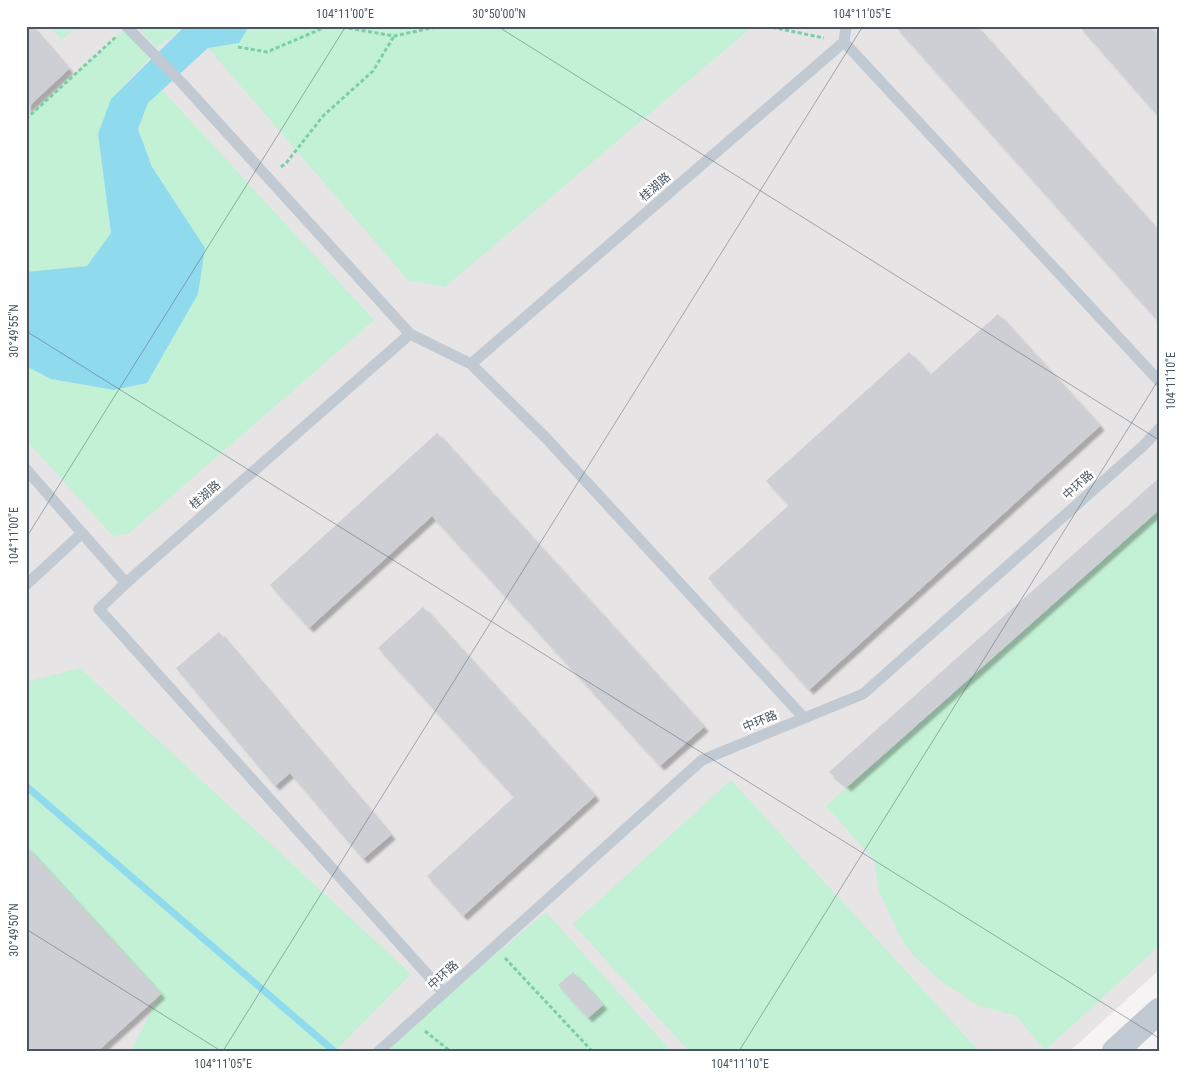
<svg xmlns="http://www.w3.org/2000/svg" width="1185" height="1077" viewBox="0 0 1185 1077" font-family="'Roboto Condensed','Noto Sans SC',sans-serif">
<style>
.education{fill:#e6e4e5}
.green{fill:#c3f1d5}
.water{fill:#90daee}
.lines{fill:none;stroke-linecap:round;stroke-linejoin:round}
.stream{stroke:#90daee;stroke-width:7}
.building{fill:#cdcfd5;filter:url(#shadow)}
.path{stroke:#7ad0a6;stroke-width:3;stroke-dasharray:4 2.5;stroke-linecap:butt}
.service{stroke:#c1cad2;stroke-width:11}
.tertiary{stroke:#c1cad2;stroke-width:26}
.ticks{fill:none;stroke:#4a5661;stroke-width:1;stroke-opacity:0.45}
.labels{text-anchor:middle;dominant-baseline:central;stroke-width:5;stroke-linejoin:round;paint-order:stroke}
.street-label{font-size:12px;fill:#4a5661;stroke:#fff}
.neatline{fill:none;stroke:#4a5661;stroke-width:2}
.ticks-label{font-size:12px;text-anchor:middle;fill:#4a5661}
</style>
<defs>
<filter id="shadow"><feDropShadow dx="4.5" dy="4.5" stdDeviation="1" flood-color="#0004"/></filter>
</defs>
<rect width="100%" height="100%" fill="#f5f3f3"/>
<path class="education" d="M26,26H1159V970L1070,1051H26Z"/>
<path class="green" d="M49,26H77L62,40Z
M137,26H183V28L156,48Z
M249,26H753L445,287L408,280L208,48L239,43Z
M127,27L154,53L111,99L98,133L111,233L87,266L26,272V119Z
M162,90L374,320L128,534L113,536L26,440V366L51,379L114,390L147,383L205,248L152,167L138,129L148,103Z
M1159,510V946L1045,1050L1016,1016L977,1005L942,982L915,957L903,942L879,891L874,860L826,806Z
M80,668L411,974L335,1051H131L160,994L26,846V682Z
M731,780L979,1051H689L573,924Z
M546,912L671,1051H380Z"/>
<path class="water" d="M183,26H249L239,43L208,48L148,103L138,129L152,167L205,248L198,294L147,383L114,390L51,379L26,366V272L87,266L111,233L98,134L111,99L183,28Z"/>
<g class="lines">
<path class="stream" d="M26,786L334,1051"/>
</g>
<path class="building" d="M26,26H32L69,69L26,109Z
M895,26H976L1159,232V322Z
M1079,26H1149L1159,37V117Z
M998,314L1100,426L809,690L708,578L789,505L766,481L909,352L930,375Z
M437,433L704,727L660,766L432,516L309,628L270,585Z
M1159,478V510L847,787L829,772Z
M423,607L595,796L463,916L427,876L514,797L378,648Z
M219,632L391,835L363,859L290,773L275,786L176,668Z
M26,846L161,994L98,1051H26Z
M573,972L603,1005L588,1018L558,985Z"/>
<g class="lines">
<path class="path" d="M336,26L394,36L441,26
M766,26L824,38
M238,47L267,52L328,26
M26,119L116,37
M281,167L287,162L323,116L373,71L394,36
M505,958L592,1051
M425,1031L450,1051"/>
<path class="service" d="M126,26L181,82L410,334L471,364L546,438L804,718
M844,42L1159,381
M471,364L844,42L846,26
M26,469L82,533
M126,583L99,609L444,993
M26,585L82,533L126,583L410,334
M379,1051L702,760L863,694L1143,446L1159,429"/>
<path class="tertiary" d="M1115,1051L1159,1011"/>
</g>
<path class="ticks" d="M497,26L1159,440M26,331L1159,1038M26,538L346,26M26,929L221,1051M223,1051L863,26M739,1051L1159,379"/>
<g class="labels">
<g class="street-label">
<text transform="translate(655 187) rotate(-41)">桂湖路</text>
<text transform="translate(1078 485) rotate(-42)">中环路</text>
<text transform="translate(205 495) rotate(-41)">桂湖路</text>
<text transform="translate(760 721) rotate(-22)">中环路</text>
<text transform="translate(443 975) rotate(-42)">中环路</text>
</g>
</g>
<rect width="1185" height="1077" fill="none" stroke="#ffffff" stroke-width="55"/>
<rect x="28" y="28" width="1130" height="1022" class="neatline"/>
<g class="ticks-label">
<text x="345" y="18">104°11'00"E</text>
<text x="499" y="18">30°50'00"N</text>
<text x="862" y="18">104°11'05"E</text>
<text transform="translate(14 331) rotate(-90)" y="4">30°49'55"N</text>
<text transform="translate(1171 381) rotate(-90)" y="4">104°11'10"E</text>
<text transform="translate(14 536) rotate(-90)" y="4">104°11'00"E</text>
<text transform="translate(14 930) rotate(-90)" y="4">30°49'50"N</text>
<text x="223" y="1068">104°11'05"E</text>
<text x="740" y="1068">104°11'10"E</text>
</g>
</svg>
